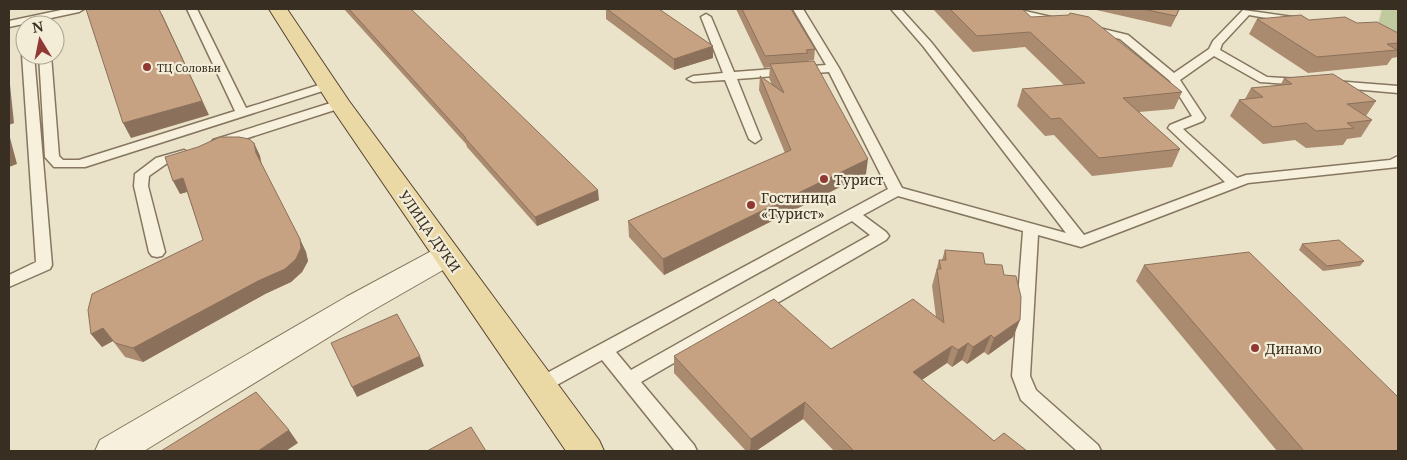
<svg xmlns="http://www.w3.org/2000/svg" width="1407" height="460" viewBox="0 0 1407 460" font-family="'Noto Serif',serif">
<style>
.green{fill:#c1c99e}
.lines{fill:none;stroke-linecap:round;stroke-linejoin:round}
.lane-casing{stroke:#86765f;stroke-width:3}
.street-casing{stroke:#86765f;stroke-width:2}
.primary-casing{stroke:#543;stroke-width:2}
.lane{fill:#f6f0dc;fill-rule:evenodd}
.street{fill:#f6f0dc;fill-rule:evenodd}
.primary{fill:#ead8a5;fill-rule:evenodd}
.wall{fill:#aa8b70}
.shaded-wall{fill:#8b715b}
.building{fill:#c6a282;stroke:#8b715b}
.poi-dot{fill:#903834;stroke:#f3edd8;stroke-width:2}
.labels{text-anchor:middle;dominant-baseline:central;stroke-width:4.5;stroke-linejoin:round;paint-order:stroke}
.far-poi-label{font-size:11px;fill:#382e21;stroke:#f3edd8;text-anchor:start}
.poi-label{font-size:14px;fill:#382e21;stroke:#f3edd8;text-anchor:start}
.street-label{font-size:14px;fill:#382e21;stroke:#f3edd8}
</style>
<rect width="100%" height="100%" fill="#ebe3c9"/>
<path class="green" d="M1382,9H1398V35L1377,28Z"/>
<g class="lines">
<defs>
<path id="lane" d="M66,9H84L79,12L9,27V21Z
M187,9H197L246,108L328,82L334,86L332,88L85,167H54L45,157L39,55H51L59,156L63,160H79L235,111Z
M793,9H803L839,68L902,188L1066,233L923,46L891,9H901L931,42L1084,235L1225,182L1168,128L1170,125L1192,116L1170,81L1120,39L1087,31L1086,29L1087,27L1091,26L1128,35L1174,73L1209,49L1213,41L1243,10L1300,18L1301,20L1296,23L1249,15L1222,44L1220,50L1267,77L1301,79L1307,83L1305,85L1260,82L1214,56L1180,80L1205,118L1203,121L1183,129L1237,178L1246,175L1390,160L1398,156V167L1248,183L1081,247L1038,235L1030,376L1036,390L1098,445L1101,451H1077L1021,400L1012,376L1023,231L898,196L863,215L886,232L889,236L886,240L641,382L694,445L697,451H675L602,360L546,391L539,393L532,391L530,386L532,381L888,189L829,72L737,79L761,139L755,143L749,139L725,80L693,82L687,79L693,76L723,73L701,17L706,14L711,17L734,72L826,65ZM852,221L870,235L631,370L616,352Z
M999,9H1016L1060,19L1061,21L1056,24L1000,11Z
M25,52V55H34L52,265L50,269L9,287V275L36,262L22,55Z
M1334,81L1398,86V93L1330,87L1328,85L1330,83Z
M340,100L344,101L346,104L344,107L223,146H213L211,143L213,140Z
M184,150L191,154L189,157L166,164L149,176L148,186L165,252L162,256L157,257L152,256L149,252L134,186L135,174L156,158Z"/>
<path id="street" d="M447,245L457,248L461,255L457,262L368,313L144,451H95L100,440L346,297L437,248Z"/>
<path id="primary" d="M269,9H287L349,101L599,440L604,451H566L329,104Z"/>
</defs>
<use href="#lane" class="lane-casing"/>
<use href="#street" class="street-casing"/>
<use href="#primary" class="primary-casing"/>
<use href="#lane" class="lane"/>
<use href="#street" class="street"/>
<use href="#primary" class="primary"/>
</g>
<path class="wall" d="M344,9H411L599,200L537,226L467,147L466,144Z
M606,9H659L713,58L674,70L606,19Z
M736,9H791L815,49L814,60L807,61V62L866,174L664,275L629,237L628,221L785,153L759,90L760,76L772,85L769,78L770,67L764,68Z
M933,9H1022L1031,17L1182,92L1174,109L1139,112L1180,149L1172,167L1092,176L1054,135L1045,136L1017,106L1022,89L1064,85L1025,47L973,52Z
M1092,9H1180L1171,27Z
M1257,19L1309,20L1357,23L1398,33V57L1392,58L1387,65L1308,73L1249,34Z
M1284,78L1376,101L1366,116L1372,120L1361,137L1347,139L1343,145L1306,148L1295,140L1263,144L1230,116L1239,100L1245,99L1251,88L1280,86Z
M254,143L260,156L261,164L306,252L308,261L302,272L291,282L265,294L143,362L125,357L113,341L102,347L91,334L203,240L187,192L180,194Z
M1302,244L1364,261L1360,266L1323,271L1299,250Z
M945,250L985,264L1004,275L1020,320L1013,337L988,355L984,352L967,364L962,360L952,367L947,363L922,380L994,441L1027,451H834L803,419L756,451H746L674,373V356L831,349L936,317L932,286L939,260H942Z
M1144,265L1398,451H1277L1136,281Z"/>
<path class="shaded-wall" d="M162,14L209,115L131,138L123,123Z
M713,46V58L674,70V59Z
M9,75L14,123L9,125Z
M9,134L17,164L9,167Z
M254,143L260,156L262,166L256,153Z
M868,159L866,174L664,275L663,259Z
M183,178L190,191L180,194L173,181Z
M598,190L599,200L537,226L535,217Z
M300,239L306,252L308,261L302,272L291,282L265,294L143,362L133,348Z
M1020,320L1013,337L988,355L994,338Z
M103,328L113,341L102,347L91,334Z
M991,335L984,352L967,364L973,347Z
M968,343L962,360L952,367L958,350Z
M952,346L947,363L908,389L913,372Z
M420,356L424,366L357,397L352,387Z
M805,402L803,419L756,451H750L751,439Z
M289,430L298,443L286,451H258Z"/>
<path class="building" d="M86,9H159L202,101L123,123Z
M349,9H411L598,190L535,217L465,138H466Z
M607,9H659L713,46L674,59Z
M742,9H791L815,49L806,50L808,53L765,56Z
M950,9H1022L1031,17L1069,15L1070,13L1089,17L1182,92L1123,98L1180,149L1099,158L1060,118L1051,119L1022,89L1085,83L1030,32L977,36Z
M1143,9H1179L1176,16Z
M1301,15L1309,20L1345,17L1357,23L1377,22L1398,33V43L1387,44L1397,50L1317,57L1257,19Z
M814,61L868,159L663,259L628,221L791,150L760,76L784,93L770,64Z
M1333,74L1376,101L1347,104L1372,120L1347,123L1354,128L1316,131L1306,123L1273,127L1239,100L1263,97L1251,88L1292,84L1284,78Z
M220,137H239L249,139L254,143L256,153L300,239L301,248L296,259L285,269L258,281L133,348L115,343L103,328L91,334L88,310L92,294L203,240L183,178L173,181L165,157L198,147Z
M1339,240L1364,261L1327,266L1302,244Z
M945,250L983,253L985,264L1002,265L1004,275L1016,276L1021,297L1020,320L994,338L991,335L973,347L968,343L958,350L952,346L913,372L994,441L1004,433L1027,451H854L805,402L751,439L674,356L774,299L831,349L913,299L944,323L937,269H941L939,260H946Z
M1249,252L1398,397V451H1304L1144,265Z
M397,314L420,356L352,387L331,343Z
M256,392L289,430L258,451H161Z
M471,427L486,451H427Z"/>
<g class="poi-dot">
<circle cx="147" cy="67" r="5"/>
<circle cx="824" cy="179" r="5"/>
<circle cx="751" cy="205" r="5"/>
<circle cx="1255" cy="348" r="5"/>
</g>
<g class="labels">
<g class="far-poi-label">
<text x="157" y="67">ТЦ Соловьи</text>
</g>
<g class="poi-label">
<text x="834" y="179">Турист</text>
<text x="761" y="197">Гостиница<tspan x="761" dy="16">«Турист»</tspan></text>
<text x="1265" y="348">Динамо</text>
</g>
<g class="street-label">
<text transform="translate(430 231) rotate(55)">УЛИЦА ДУКИ</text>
</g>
</g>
<rect width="1407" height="460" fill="none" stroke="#382e21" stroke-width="20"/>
<g transform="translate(40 40) rotate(350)"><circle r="24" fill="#f3edd8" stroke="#a8a18f"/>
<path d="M0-4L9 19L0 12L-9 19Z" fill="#903834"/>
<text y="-8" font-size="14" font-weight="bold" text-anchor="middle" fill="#382e21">N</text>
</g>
</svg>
